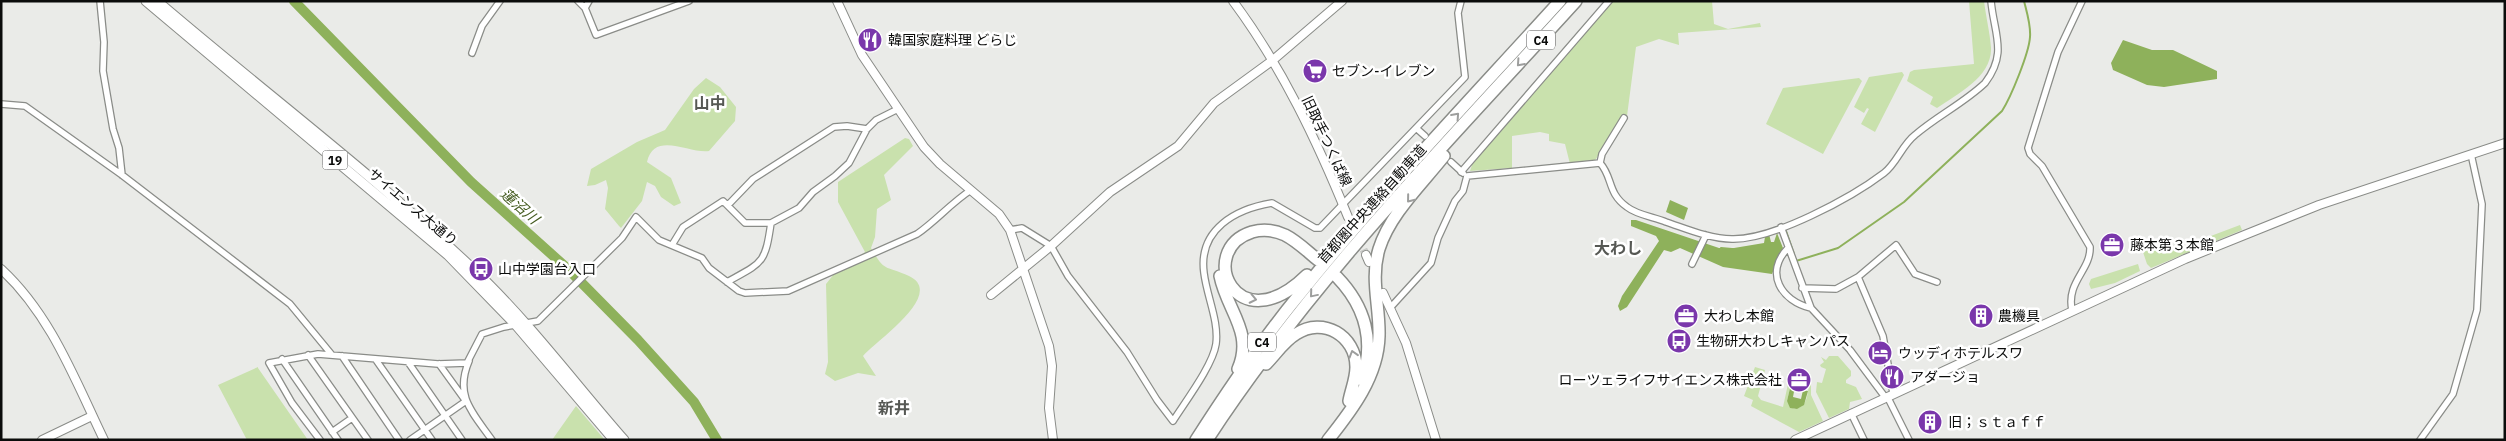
<svg xmlns="http://www.w3.org/2000/svg" width="2506" height="441" viewBox="0 0 2506 441" font-family="'IBM Plex Sans','Noto Sans JP',sans-serif">
<style>
.green{fill:#c9e1ad}
.water{fill:#8eb15b}
.lines{fill:none;stroke-linecap:round;stroke-linejoin:round}
.stream{stroke:#8eb15b;stroke-width:2}
.river{stroke:#8eb15b;stroke-width:10}
.tertiary-tunnel{stroke:#c9cac7;stroke-width:8;stroke-dasharray:8 4;stroke-linecap:butt}
.minor-casing{stroke:#8a8c88;stroke-width:8}
.tertiary-casing{stroke:#8a8c88;stroke-width:10}
.primary-casing{stroke:#8a8c88;stroke-width:11}
.motorway-casing{stroke:#8a8c88;stroke-width:14}
.minor{stroke:#fff;stroke-width:5.5}
.tertiary{stroke:#fff;stroke-width:8}
.primary{stroke:#fff;stroke-width:9}
.motorway{stroke:#fff;stroke-width:11}
.oneway{stroke:#9d9e9d}
.labels{text-anchor:middle;dominant-baseline:central;stroke-width:5;stroke-linejoin:round;paint-order:stroke}
.shield{fill:#fff;stroke:#545554;stroke-width:1}
.shield-label{font-size:12px;font-weight:bold;fill:#0b0c0b}
.poi-label{font-size:14px;fill:#0b0c0b;stroke:#fff;text-anchor:start}
.street-label{font-size:14px;fill:#0b0c0b;stroke:#fff}
.water-label{font-size:15px;font-style:italic;fill:#455c20;stroke:#fff}
.quarter-label{font-size:16px;font-weight:bold;fill:#565854;stroke:#fff}
</style>
<rect width="100%" height="100%" fill="#eaebe8"/>
<path class="green" d="M1612,1H1712L1714,24L1728,29L1760,23L1761,27L1678,33L1679,45L1659,39L1636,47L1627,116L1624,115L1594,162L1570,164L1565,144L1549,141V134L1540,132L1512,136V168L1470,171L1473,162Z
M1969,1H1984C1986,17 1990,33 1991,48C1992,77 1957,94 1937,108L1930,104L1933,97L1907,81L1910,72L1914,70L1974,64Z
M1902,72L1904,75L1875,132L1861,124L1869,109L1867,108L1864,113L1854,107L1869,77Z
M706,78L720,87L736,107L735,121L709,151C690,154 654,130 647,162L671,178L681,203L674,206L661,197L655,186L647,182L642,201L621,228L619,226L605,209L608,188L606,180L595,185L587,186L591,169L637,142L665,130L694,89Z
M1859,78L1862,81L1823,154L1766,124L1783,88Z
M905,138L909,139L913,146L884,175L891,200L877,209L875,237L871,248C885,273 885,265 909,276C947,294 874,342 863,356L876,376L858,373L835,381L825,374L828,362L826,284L834,274L865,252L838,202V182Z
M2240,225L2242,230L2151,268L2147,264L2143,252L2148,244L2163,254Z
M2138,264L2140,271L2115,283L2091,289L2089,284L2091,279Z
M1829,356H1838L1851,371V376L1846,380V383L1856,387L1862,399L1850,402L1849,409L1829,418L1816,392L1817,382L1822,383L1826,369L1821,367L1820,365L1824,362L1821,357L1826,360Z
M258,367V368L308,440H247L218,385Z
M1755,367L1765,370L1758,396L1761,400L1783,407L1788,384H1791L1787,401L1794,409C1810,407 1807,390 1810,379L1803,375L1811,378V395L1823,421L1799,432L1751,406L1753,400L1744,396Z
M576,406L604,439V440H552Z"/>
<path class="water" d="M2123,40L2152,50H2173L2217,71V79L2164,87L2147,85L2113,70L2111,63Z
M1670,200L1688,208L1684,220L1666,212Z
M1631,220H1636L1719,248H1734L1764,243L1765,237L1769,234L1771,242H1774L1777,233L1783,248L1772,274L1723,267L1680,248L1671,252L1664,250L1627,307L1620,311L1618,306L1622,296L1659,241L1656,236L1631,226Z
M1791,384L1795,386L1793,397L1801,399L1803,390L1808,391L1804,405L1797,409L1790,408L1787,401Z"/>
<g class="lines">
<path class="stream" d="M1786,231L1794,254
M1721,248L1732,249
M1796,259V261L1838,248L1904,202L2002,111C2011,97 2029,53 2030,37C2031,25 2027,13 2024,1"/>
<path class="river" d="M294,1L471,182L569,270L638,340L694,402L717,440"/>
<path class="tertiary-tunnel" d="M1348,217L1366,255"/>
<defs>
<path id="minor" d="M100,1L104,42L103,71L113,129L119,148L122,175
M578,1L585,8L596,35L689,1
M585,8L589,1
M472,53L482,26L500,1
M1,104L25,106L122,175L290,304L332,355
M1416,128L1425,136
M1451,162L1463,173
M1600,163L1602,154L1624,118
M1461,172L1609,1
M1467,176L1600,163C1613,177 1607,193 1627,207C1637,215 1654,217 1666,222C1687,229 1710,239 1732,239C1773,240 1851,198 1884,173C1897,163 1902,145 1915,135C1937,116 1964,103 1985,83C2008,53 1994,34 1991,1
M728,205L753,179L834,127L847,126L867,129
M1781,227L1811,308L1850,350L1885,397
M1010,230L1022,228L1051,246L1068,276L1127,352L1157,400L1173,421C1185,402 1213,365 1216,344C1219,321 1207,297 1204,273C1198,229 1236,209 1272,203L1315,228H1320L1465,77L1458,13L1461,1
M672,245L683,227L723,201L745,223H771
M1788,248C1764,273 1781,301 1811,308
M1692,264L1706,235
M1858,277L1883,336L1893,393
M727,282C763,262 765,264 771,223L799,208L813,192L835,176L849,163L867,129L876,120L898,109
M1802,288L1836,289L1858,277L1896,245L1915,274L1937,282
M1390,308L1431,263L1438,238L1455,201L1463,191L1467,176
M2072,310C2066,282 2091,270 2090,247L2042,166L2030,154L2028,148L2058,52L2082,1
M308,355L368,440
M342,356L399,440
M282,359L338,440
M376,360L432,440
M469,361C454,396 473,413 492,440
M408,362L462,440
M439,364L465,400
M1887,396L1909,440
M1851,413L1864,440
M332,432L352,418
M320,440L292,403L269,363L318,354L438,364L467,363L482,334L504,327L538,321L622,238L636,217L659,240L702,258L709,268L739,291L745,293L788,291L917,234C936,221 951,203 971,190
M410,440L466,401
M2420,440L2453,394L2477,310L2482,204L2471,154"/>
<path id="tertiary" d="M837,1L862,55L924,147L940,164L999,214L1010,230L1049,346L1052,366L1049,408L1053,440
M1233,1C1282,67 1317,141 1348,217
M1366,255L1369,262
M1,269C51,315 75,380 104,440
M1383,293L1406,343L1436,440
M991,295L1051,246L1110,192L1178,146L1214,103L1273,60L1342,1
M42,440L92,416
M1795,440L2185,259L2319,205L2505,143"/>
<path id="primary" d="M146,1L448,255L516,325L614,440
M157,1C262,91 373,174 474,270C529,322 574,383 624,440"/>
<path id="motorway" d="M1307,275C1236,345 1195,250 1252,232C1263,229 1274,230 1285,235C1297,241 1308,252 1318,260
M1220,276C1227,311 1254,332 1238,369
M1337,277C1365,306 1375,341 1362,380
M1266,364C1276,354 1284,341 1296,334C1323,316 1356,336 1356,367C1356,379 1351,390 1349,401
M1196,440C1228,390 1261,341 1299,295C1381,193 1472,98 1560,1
M1207,440C1312,279 1447,143 1576,1
M1328,440C1352,410 1378,376 1379,336C1380,307 1370,279 1379,249C1390,214 1421,185 1444,156"/>
</defs>
<use href="#minor" class="minor-casing"/>
<use href="#tertiary" class="tertiary-casing"/>
<use href="#primary" class="primary-casing"/>
<use href="#motorway" class="motorway-casing"/>
<use href="#minor" class="minor"/>
<use href="#tertiary" class="tertiary"/>
<use href="#primary" class="primary"/>
<use href="#motorway" class="motorway"/>
</g>
<defs><path id="oneway-chevron" d="M-2-3.5L2.5 0L-2 3.5" fill="none" stroke-width="1.6" stroke-linecap="round" stroke-linejoin="round" transform="scale(1.25)"/></defs>
<g class="oneway">
<use href="#oneway-chevron" transform="translate(1520 63) rotate(132)"/>
<use href="#oneway-chevron" transform="translate(1456 116) rotate(-48)"/>
<use href="#oneway-chevron" transform="translate(1410 199) rotate(129)"/>
<use href="#oneway-chevron" transform="translate(1313 294) rotate(130)"/>
<use href="#oneway-chevron" transform="translate(1253 299) rotate(12)"/>
<use href="#oneway-chevron" transform="translate(1353 354) rotate(-107)"/>
</g>
<defs>
<symbol id="restaurant-disc" viewBox="-11 -11 22 22"><circle r="9.5" fill="#7a37ab" stroke="#fff"/><path d="M-5-6h1v4h1v-4h1v4h1v-4h1v5L-1.5 .5V6h-2V.5L-5-1ZM5-6V6H3V1.5H1.5Q1.5-4 5-6Z" fill="#fff"/></symbol>
<symbol id="supermarket-disc" viewBox="-11 -11 22 22"><circle r="9.5" fill="#7a37ab" stroke="#fff"/><path d="M-6-5.5h2.5l.6 2H6L4.5 2H-2.5L-4.4-4H-6ZM-1.5 3.2a1.3 1.3 0 1 0 .1 0ZM3 3.2a1.3 1.3 0 1 0 .1 0Z" fill="#fff"/></symbol>
<symbol id="office-disc" viewBox="-11 -11 22 22"><circle r="9.5" fill="#7a37ab" stroke="#fff"/><path d="M-6-3h4V-5.5h4V-3h4V5H-6ZM-1-4.5V-3h2v-1.5ZM-6 0V1H6V0Z" fill="#fff"/></symbol>
<symbol id="bus-disc" viewBox="-11 -11 22 22"><circle r="9.5" fill="#7a37ab" stroke="#fff"/><path d="M-5-6H5V4H4V6H2V4H-2V6H-4V4H-5ZM-3.5-4V0h7V-4ZM-3.5 1.2v1.5H-2V1.2ZM2 1.2v1.5H3.5V1.2Z" fill="#fff"/></symbol>
<symbol id="building-disc" viewBox="-11 -11 22 22"><circle r="9.5" fill="#7a37ab" stroke="#fff"/><path d="M-4-6H4V6H1V3H-1V6H-4ZM-2.5-4.3h1.7v1.8h-1.7ZM.8-4.3h1.7v1.8H.8ZM-2.5-1h1.7V.8h-1.7ZM.8-1h1.7V.8H.8Z" fill="#fff"/></symbol>
<symbol id="hotel-disc" viewBox="-11 -11 22 22"><circle r="9.5" fill="#7a37ab" stroke="#fff"/><path d="M-6-4.5h1.5V1H6V5H4.5V3h-9V5H-6ZM-4 0a1.8 1.8 0 1 1 3.6 0ZM.5 0V-2.5h3Q6-2.5 6 0Z" fill="#fff"/></symbol>
</defs>
<g fill-rule="evenodd">
<use href="#restaurant-disc" x="856" y="26" width="28" height="28"/>
<use href="#supermarket-disc" x="1301" y="57" width="28" height="28"/>
<use href="#office-disc" x="2098" y="231" width="28" height="28"/>
<use href="#bus-disc" x="467" y="255" width="28" height="28"/>
<use href="#office-disc" x="1672" y="302" width="28" height="28"/>
<use href="#building-disc" x="1967" y="302" width="28" height="28"/>
<use href="#bus-disc" x="1665" y="327" width="28" height="28"/>
<use href="#hotel-disc" x="1866" y="339" width="28" height="28"/>
<use href="#restaurant-disc" x="1878" y="363" width="28" height="28"/>
<use href="#office-disc" x="1785" y="366" width="28" height="28"/>
<use href="#building-disc" x="1916" y="408" width="28" height="28"/>
</g>
<g class="labels">
<g class="shield">
<rect x="1527" y="30.5" width="28" height="19" rx="4"/>
<rect x="322.5" y="150.5" width="25" height="19" rx="4"/>
<rect x="1248" y="332.5" width="28" height="19" rx="4"/>
</g>
<g class="shield-label">
<text x="1541" y="40">C4</text>
<text x="335" y="160">19</text>
<text x="1262" y="342">C4</text>
</g>
<g class="poi-label">
<text x="888" y="40">韓国家庭料理 どらじ</text>
<text x="1332" y="71">セブン-イレブン</text>
<text x="2130" y="245">藤本第３本館</text>
<text x="498" y="269">山中学園台入口</text>
<text x="1704" y="316">大わし本館</text>
<text x="1998" y="316">農機具</text>
<text x="1696" y="341">生物研大わしキャンパス</text>
<text x="1898" y="353">ウッディホテルスワ</text>
<text x="1910" y="377">アダージョ</text>
<text x="1782" y="380" text-anchor="end">ローツェライフサイエンス株式会社</text>
<text x="1948" y="422">旧；ｓｔａｆｆ</text>
</g>
<g class="street-label">
<text transform="translate(1327 141) rotate(65)">旧取手つくば線</text>
<text transform="translate(1372 204) rotate(-48)">首都圏中央連絡自動車道</text>
<text transform="translate(413 207) rotate(40)">サイエンス大通り</text>
</g>
<g class="water-label">
<text transform="translate(520 206) rotate(42)">蓮沼川</text>
</g>
<g class="quarter-label">
<text x="710" y="103">山中</text>
<text x="1618" y="248">大わし</text>
<text x="894" y="408">新井</text>
</g>
</g>
<rect width="2506" height="441" fill="none" stroke="#0b0c0b" stroke-width="5"/>
</svg>
